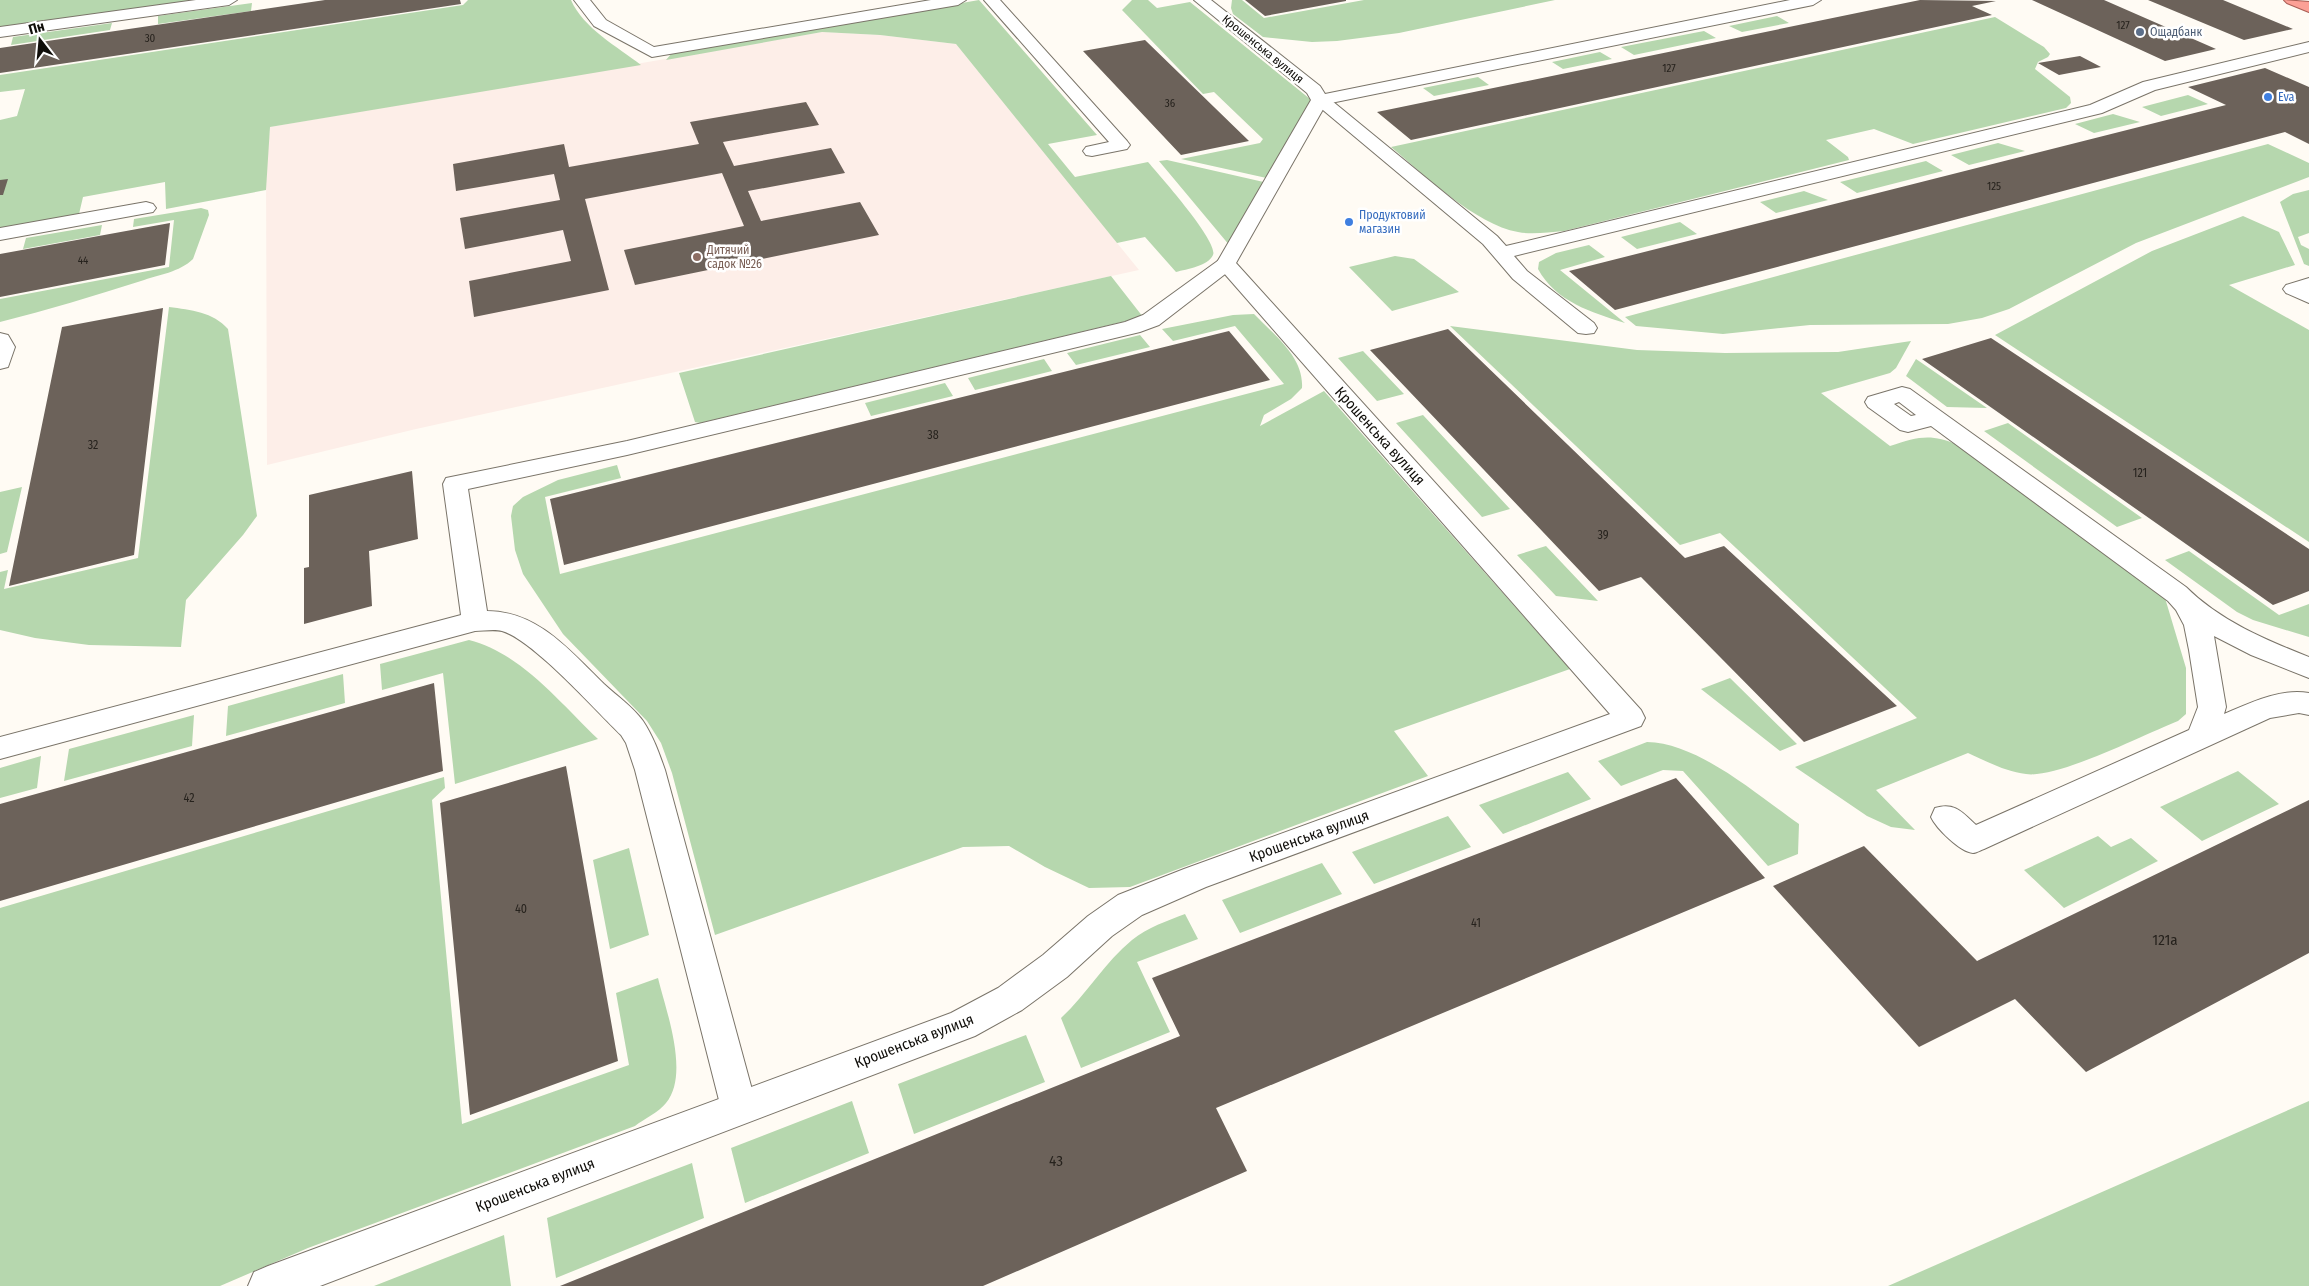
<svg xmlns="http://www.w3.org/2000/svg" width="2309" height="1286" viewBox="0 0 2309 1286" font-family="'Fira Sans Condensed',sans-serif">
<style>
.education{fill:#fdeee8}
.green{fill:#b6d7ae}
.building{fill:#6c625a}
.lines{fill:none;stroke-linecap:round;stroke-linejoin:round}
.service-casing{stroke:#7a7469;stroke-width:2}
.minor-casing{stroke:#7a7469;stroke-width:2}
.trunk-casing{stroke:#a95d54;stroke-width:2}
.service{fill:#fff;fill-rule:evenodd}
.minor{fill:#fff;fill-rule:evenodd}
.trunk{fill:#fca096;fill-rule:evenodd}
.service-dot{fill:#5c6f8a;stroke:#fff;stroke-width:2}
.shop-dot{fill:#3f7fe0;stroke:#fff;stroke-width:2}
.education-dot{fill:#8d6e63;stroke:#fff;stroke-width:2}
.labels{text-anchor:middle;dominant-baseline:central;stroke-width:5;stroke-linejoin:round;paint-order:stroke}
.far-number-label{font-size:11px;fill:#26221d}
.far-service-label{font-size:12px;fill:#4e5e75;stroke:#fff;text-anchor:start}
.far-street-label{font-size:12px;fill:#0f0d09;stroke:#fff}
.far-shop-label{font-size:12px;fill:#366cbe;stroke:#fff;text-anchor:start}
.far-education-label{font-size:12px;fill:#785e54;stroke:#fff;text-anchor:start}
.number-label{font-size:12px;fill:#26221d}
.street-label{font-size:15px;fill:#0f0d09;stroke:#fff}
.near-number-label{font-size:15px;fill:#26221d}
</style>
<rect width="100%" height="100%" fill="#fffbf4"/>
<path class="education" d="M822,32L880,35L956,44L1139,270L416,429L267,465L266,170L270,127Z"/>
<path class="green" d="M0,0H208L0,29Z
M468,0H571C583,28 618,47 641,65L270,127L266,190L166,209L165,182L83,197L79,214L0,229V120L17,116L25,89L0,92V75L463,5Z
M979,0L1097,135L1048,144L1075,177L1148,162C1159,175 1219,242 1213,255C1208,266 1187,269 1176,272L1145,237L1117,243L956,44L880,35L822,32L666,60L671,54Z
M1132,0H1148L1157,8L1190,2L1315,103L1271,179L1181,159L1260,143L1263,139L1214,92L1203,94L1122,10Z
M1232,0H1242L1264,18L1364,0H1555L1399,33L1337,41L1312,42L1263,37L1233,14L1231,8Z
M252,3L251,11L158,24V16Z
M1777,16L1789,23L1742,32L1729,26Z
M1995,17L2044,47L2050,54L2048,57L2038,62L2035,69L2070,97L2071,103L2066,108L1913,144L1874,129L1826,140L1848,157L1849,160L1564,231C1548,232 1533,235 1518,232C1476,225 1423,174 1391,147Z
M112,23L110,30L11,45L13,37Z
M1704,31L1716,38L1634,55L1621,47Z
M1600,52L1612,59L1563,69L1552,62Z
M1478,77L1489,85L1434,96L1423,88Z
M2188,95L2208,104L2161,116L2142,107Z
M2113,114L2140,122L2094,133L2075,124Z
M1998,143L2025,151L1969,165L1951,155Z
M2268,144L2309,163V177L2136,243L2009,309L1982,318L1948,324L1810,325L1723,334L1636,326L1625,317Z
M1167,160L1268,183L1230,246L1159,161Z
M1926,161L1943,171L1857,193L1840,182Z
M2309,190V233L2298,237L2301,245L2309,249V266L2304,264L2280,202L2293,194Z
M1804,191L1828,200L1776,213L1760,202Z
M201,208L208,210L209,215L193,259C180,272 158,275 141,281C94,296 47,310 0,322V299L169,267L174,220L133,227L134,219Z
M2243,216L2279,232L2295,265L2229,285L2309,330V542L1995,335L2152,251Z
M1680,222L1697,234L1637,249L1621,237Z
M102,225L100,235L23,249L26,238Z
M1589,245L1605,257L1560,270L1625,323C1591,312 1556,302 1538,269L1539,262L1556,253Z
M1395,256L1414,259L1459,292L1392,311L1349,267Z
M1111,276L1143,317L700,423L695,422L679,373Z
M169,307C191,310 213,312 228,329L257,516L243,535L186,600L181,647L89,645L35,638L0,630V572L8,570L4,589L138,558Z
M1254,314C1274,335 1304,357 1302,388L1291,399L1264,415L1260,426L1324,391L1570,669L1394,731L1428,776L1130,887L1089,888L1045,867L1009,846L963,847L715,935L672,773L661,743L647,721L563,634L523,574L515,550L511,516L513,506L523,497L558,480L617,465L621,478L545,497L560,574L1284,384L1235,326L1173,341L1162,329L1233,315Z
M1450,326L1637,350L1725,353L1838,352L1911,341L1896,368L1890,373L1821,393L1890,446C1918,437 1930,433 1958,445L2165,598L2186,668V714L2178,721C2145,734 2057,779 2026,774C2006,772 1986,761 1968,753L1876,790L1915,830L1891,827L1867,816L1795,767L1917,718L1720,533L1680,545Z
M1140,335L1150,347L1076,365L1067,353Z
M1363,351L1404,394L1377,401L1338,358Z
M1044,359L1052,371L975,390L968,378Z
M1916,359L1987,408L1947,407L1906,376Z
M945,383L953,396L871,416L865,403Z
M1423,415L1510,509L1482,517L1396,423Z
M2008,423L2142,518L2117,527L1984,431Z
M22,487L7,552L0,554V492Z
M1546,546L1598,601L1556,596L1517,555Z
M2189,551L2279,615L2309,604V637L2253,620L2237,612L2165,560Z
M469,640C521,653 560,703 598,739L455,784L443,673L382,690L380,664Z
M343,674L345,703L226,736L228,706Z
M1730,678L1797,744L1780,751L1701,689Z
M194,715L192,746L64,781L69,749Z
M1647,742C1699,743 1757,795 1799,824L1798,854L1768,866L1683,771L1663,770L1621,786L1598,761Z
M41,756L37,788L0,798V768Z
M2238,771L2279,804L2202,841L2160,807Z
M1568,772L1591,799L1503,834L1479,805Z
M444,777L445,788L432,800L462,1124L629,1065L616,993L658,978C666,1011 690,1074 666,1103C659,1112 644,1119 635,1126L308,1248L220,1286H0V908Z
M1448,816L1471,847L1374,884L1352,852Z
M2098,836L2111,847L2131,838L2158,861L2064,908L2024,870Z
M629,848L649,935L610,949L593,860Z
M1322,863L1342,894L1240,933L1222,900Z
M1185,914L1198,939L1137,962L1170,1032L1081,1068L1061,1018C1087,994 1105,962 1132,940C1148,927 1167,921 1185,914Z
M1026,1035L1045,1082L914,1134L898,1084Z
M852,1101L869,1153L745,1203L731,1148Z
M2309,1101V1286H1888Z
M692,1163L704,1218L556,1278L547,1218Z
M504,1235L511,1286H374Z"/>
<path class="building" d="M325,0H460L461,4L0,73V48Z
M1245,0H1346V1L1265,16Z
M1920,0L1996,1L1972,6L1992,15L1411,140L1377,112Z
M2032,0H2104L2216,49L2165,61Z
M2148,0H2223L2293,29L2244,40Z
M1145,40L1249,141L1181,155L1083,51Z
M2080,56L2101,67L2059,75L2038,63Z
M2265,68L2309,87V144L2285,132L1615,310L1569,271L2226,105L2188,87Z
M806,102L819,125L723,142L734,166L831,148L845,173L748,191L761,221L860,202L879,235L635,285L624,250L744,226L722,173L585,199L609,290L474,317L469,281L571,261L563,230L465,249L460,218L560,200L554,174L456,191L453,164L564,144L569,167L699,144L690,122Z
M8,179L3,195H0V180Z
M170,223L165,265L0,297V254Z
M163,308L134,555L9,586L62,327Z
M1448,329L1685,558L1724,546L1897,706L1804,742L1641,577L1599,591L1370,350Z
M1229,331L1270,380L564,565L550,499Z
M1991,338L2309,549V591L2273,605L1922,359Z
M412,471L418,539L369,551L372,606L304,624V568L309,567V495Z
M434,683L443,771L0,901V804Z
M566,766L618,1061L470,1115L440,803Z
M1676,778L1765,878L1216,1108L1247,1171L983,1286H560L1180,1036L1152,978Z
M2309,800V953L2086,1072L2015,999L1919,1047L1773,886L1864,846L1977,961Z"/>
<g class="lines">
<defs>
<path id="service" d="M196,0H237L229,5L0,37V27Z
M574,0H590L606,20L654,47L931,0H966L958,5L652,57L594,26Z
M984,0H1000L1127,141L1130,145L1127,149L1092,156L1086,155L1083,151L1086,147L1109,142Z
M2309,42V52L2155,90L2102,113L1514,256L1527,271L1594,323L1597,328L1594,333L1586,334L1578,333L1513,279L1483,244L1311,100L1314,96H1326L1497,236L1506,246L2090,105L2143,82Z
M146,202L153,204L156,208L153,212L0,240V228Z
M1226,258L1233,260L1236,264L1233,268L1159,325L1140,332L627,455L468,489L487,611C538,611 570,651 604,684C617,696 633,707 643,721C653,736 659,753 665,770L757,1108L752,1120L739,1125L726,1120L721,1108L635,770L626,743L621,735C595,710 533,640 502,631C494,629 483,631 475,631L0,759V737L461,615L443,484L446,478L627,441L1125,322L1143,315L1219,260Z
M2309,278V303L2286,293L2283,289L2286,285Z
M0,333L8,335L15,347L8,367L0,369Z
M1902,387L1910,389L1942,412L2186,587C2220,621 2266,640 2309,657V678L2251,655L2214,636L2226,707L2224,714C2250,703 2280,688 2309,693V715L2299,713L2270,718L1984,849C1981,850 1976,853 1973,853C1960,852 1936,828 1931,817L1935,808C1955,802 1962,812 1976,825L2189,730L2198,707L2189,650L2184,625L2176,610L2168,601L1931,426L1908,432L1900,430L1868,407L1865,402L1868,397ZM1899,402L1916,415L1911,416L1894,404Z"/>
<path id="minor" d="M1194,0H1211L1320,86L1325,94L1790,0H1821L1813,5L1326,104L1236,263L1641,710L1645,718L1641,726L1206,887L1142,915L1112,936L1067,977L1022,1010L975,1036L320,1286H248L254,1272L268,1266L951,1013L998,988L1043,955L1088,916L1118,895L1184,869L1610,714L1216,264L1311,100L1307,93Z"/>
<path id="trunk" d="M2284,0L2309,2V12L2287,3Z"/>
</defs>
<use href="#service" class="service-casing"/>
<use href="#minor" class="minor-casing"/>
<use href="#trunk" class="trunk-casing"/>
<use href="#service" class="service"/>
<use href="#minor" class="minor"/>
<use href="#trunk" class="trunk"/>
</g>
<circle class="service-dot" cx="2140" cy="32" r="5"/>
<g class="shop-dot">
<circle cx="2268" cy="97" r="5"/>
<circle cx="1349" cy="222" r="5"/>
</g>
<circle class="education-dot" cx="697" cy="257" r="5"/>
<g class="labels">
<g class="far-number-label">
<text x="2123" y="25">127</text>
<text x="150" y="38">30</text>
<text x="1669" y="68">127</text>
<text x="1170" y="103">36</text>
<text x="1994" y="186">125</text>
<text x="83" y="260">44</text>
</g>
<g class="far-service-label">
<text x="2150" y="32">Ощадбанк</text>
</g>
<g class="far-street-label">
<text transform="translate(1263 49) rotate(39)">Крошенська вулиця</text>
</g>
<g class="far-shop-label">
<text x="2278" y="97">Eva</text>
<text x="1359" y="215">Продуктовий<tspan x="1359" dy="14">магазин</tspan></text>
</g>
<g class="far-education-label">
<text x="707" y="250">Дитячий<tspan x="707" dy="14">садок №26</tspan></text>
</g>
<g class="number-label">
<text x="933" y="435">38</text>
<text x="93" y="445">32</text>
<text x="2140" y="473">121</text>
<text x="1603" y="535">39</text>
<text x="189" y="798">42</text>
<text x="521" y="909">40</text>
<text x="1476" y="923">41</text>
</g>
<g class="street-label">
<text transform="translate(1380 436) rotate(48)">Крошенська вулиця</text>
<text transform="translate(1309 836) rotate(-20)">Крошенська вулиця</text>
<text transform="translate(914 1041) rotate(-21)">Крошенська вулиця</text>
<text transform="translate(535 1185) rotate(-21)">Крошенська вулиця</text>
</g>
<g class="near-number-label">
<text x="2165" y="940">121а</text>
<text x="1056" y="1161">43</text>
</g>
</g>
<g transform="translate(40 40) rotate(344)" stroke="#ffffff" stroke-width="4" paint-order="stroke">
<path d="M0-4L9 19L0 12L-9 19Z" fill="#0f0d09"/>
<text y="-8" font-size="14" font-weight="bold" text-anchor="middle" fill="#0f0d09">Пн</text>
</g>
</svg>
